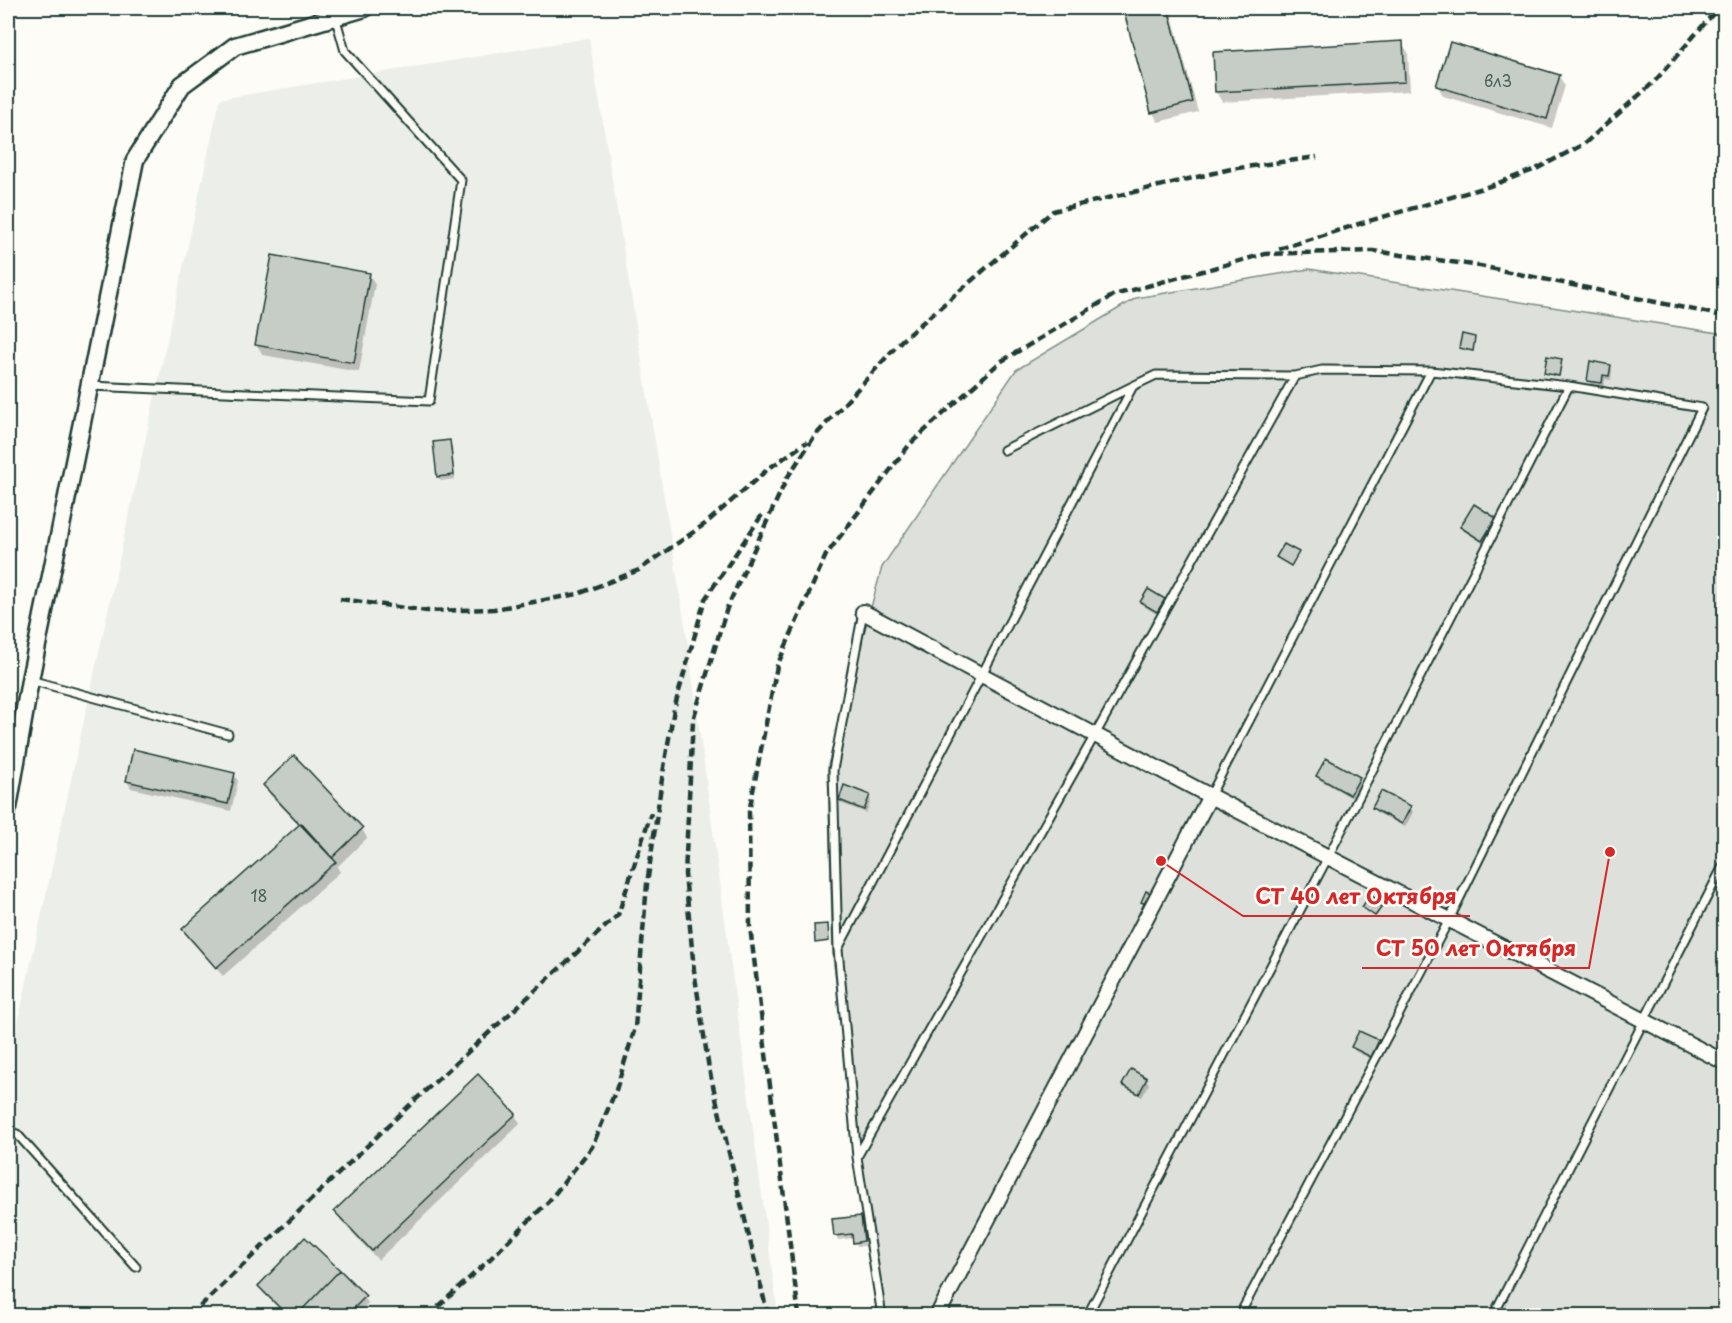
<svg xmlns="http://www.w3.org/2000/svg" width="1732" height="1323" viewBox="0 0 1732 1323" font-family="'Playpen Sans',sans-serif">
<style>
.built{fill:#eceee9}
.green{fill:#dde0db;stroke:#7e8e88;stroke-width:1.5}
.shadow{fill:#0003}
.building{fill:#c6cdc7;stroke:#1f3d34;stroke-width:1.5}
.lines{fill:none;stroke-linecap:round;stroke-linejoin:round}
.service-casing{stroke:#1f3d34;stroke-width:11}
.minor-casing{stroke:#1f3d34;stroke-width:18}
.tertiary-casing{stroke:#1f3d34;stroke-width:21}
.service{stroke:#fdfcf7;stroke-width:7}
.minor{stroke:#fdfcf7;stroke-width:14}
.tertiary{stroke:#fdfcf7;stroke-width:16}
.rail{stroke:#1f3d34;stroke-width:4.5;stroke-dasharray:9 4.5;stroke-linecap:butt}
.labels{text-anchor:middle;dominant-baseline:central;stroke-width:5;stroke-linejoin:round;paint-order:stroke}
.number-label{font-size:16px;fill:#496159}
.leader{fill:none;stroke:#d62828;stroke-width:2}
.callout-dot{fill:#d62828;stroke:#fdfcf7;stroke-width:2}
.callout-label{font-size:21px;text-anchor:middle;font-weight:bold;fill:#d62828;stroke:#fdfcf7;stroke-width:5;stroke-linejoin:round;paint-order:stroke}
</style>
<rect width="100%" height="100%" fill="#fdfcf7"/>
<filter id="ink" filterUnits="userSpaceOnUse"><feTurbulence type="fractalNoise" baseFrequency=".0167" numOctaves="2"/><feDisplacementMap in="SourceGraphic" scale="12" xChannelSelector="R" yChannelSelector="G"/><feConvolveMatrix kernelMatrix="1 2 1 2 8 2 1 2 1" color-interpolation-filters="sRGB"/></filter>
<g filter="url(#ink)">
<path class="built" d="M589,38L687,638L778,1315L8,1316V1068L220,99Z"/>
<path class="green" d="M1309,269L1724,334V1315H877L833,956L828,765L882,567L1016,370L1136,298Z"/>
<path class="shadow" d="M1125,8H1170L1198,112L1158,122L1153,113Z
M1402,43L1408,52L1410,91L1222,102L1216,92L1214,53Z
M1559,76L1565,86L1552,128L1443,96L1438,86Z
M369,274L375,284L359,372L263,355L257,345Z
M1561,361L1559,377L1546,374L1545,372Z
M1610,366L1612,370L1611,380L1605,379L1604,387L1591,385L1588,380Z
M449,441L452,446L455,479L441,481L438,477Z
M1495,519L1498,523L1484,544L1464,531L1462,527Z
M1298,553L1292,566L1279,558Z
M1164,600L1167,605L1160,616L1145,607L1142,602Z
M234,774L238,781L231,811L131,788L127,781Z
M1318,776L1359,779L1361,783L1352,798L1320,780Z
M265,785L362,829L367,838L337,867L340,872L223,976L189,939L184,929L300,826L270,795Z
M869,797L871,801L866,813L843,804L840,800Z
M1410,807L1413,812L1405,827L1376,812L1374,808Z
M1383,905V906L1376,917L1363,908Z
M1377,1042L1380,1046L1373,1060L1355,1051L1353,1047Z
M1131,1071L1146,1079L1149,1084L1142,1097L1127,1089L1124,1085Z
M515,1115L520,1124L378,1260L341,1221L336,1211Z
M860,1218L863,1222L865,1246H857L854,1238L838,1240L835,1236Z
M260,1286L364,1297L368,1303L357,1316H287L263,1293Z"/>
<path class="building" d="M1123,8H1168L1193,102L1151,113Z
M1403,41L1405,82L1215,92L1213,52Z
M1450,42L1560,75L1547,119L1436,86Z
M272,255L370,273L354,363L255,345Z
M1462,334L1475,337L1473,351L1459,348Z
M1547,356L1562,359L1559,376L1544,373Z
M1590,361L1611,365L1609,376L1603,375L1602,383L1587,381Z
M450,440L454,475L437,477L433,442Z
M1474,504L1496,518L1482,541L1460,527Z
M1284,544L1299,552L1291,566L1276,557Z
M1148,589L1165,599L1157,612L1140,602Z
M133,749L235,773L228,804L126,781Z
M294,755L363,828L332,858L263,785Z
M1326,758L1360,777L1350,795L1316,776Z
M844,785L870,795L864,810L839,800Z
M1381,791L1411,806L1402,824L1372,808Z
M301,823L336,862L216,968L182,929Z
M1146,891L1153,894L1148,905L1141,902Z
M1370,895L1384,904L1375,916L1362,907Z
M828,924L829,941L815,943L814,925Z
M1359,1031L1379,1040L1371,1057L1351,1047Z
M1131,1069L1147,1078L1139,1094L1122,1085Z
M478,1074L516,1114L372,1251L334,1211Z
M861,1216L864,1241L853,1243L852,1234L834,1236L832,1219Z
M305,1237L340,1270L296,1316H288L258,1286Z
M340,1270L366,1296L346,1316H296Z"/>
<g class="lines">
<defs>
<path id="service" d="M91,386L429,401L461,180L345,51L335,16
M1004,450L1133,386
M863,612L833,770L838,949L857,1157L882,1316
M30,680L228,734
M1210,796L1431,371
M838,949L1133,386L1156,375L1295,376L1322,370L1431,371L1569,386L1702,408L1449,920L1239,1316
M8,1131L17,1134L136,1267
M857,1157L1095,735L1295,376
M1087,1316L1328,857L1569,386
M1493,1316L1724,864"/>
<path id="minor" d="M863,612L1210,796L1724,1062
M937,1316L1210,796"/>
<path id="tertiary" d="M8,808L30,680L135,160L182,85L235,46L365,8"/>
</defs>
<use href="#service" class="service-casing"/>
<use href="#minor" class="minor-casing"/>
<use href="#tertiary" class="tertiary-casing"/>
<use href="#service" class="service"/>
<use href="#minor" class="minor"/>
<use href="#tertiary" class="tertiary"/>
<path class="rail" d="M1279,249L1365,222L1490,186L1536,169L1584,144L1655,81L1718,8
M340,599L427,611L494,609L578,594L639,570L705,524L768,469L807,442
M190,1316L413,1102L618,915L651,813
M428,1316L488,1261L549,1201L592,1147L616,1090L635,1028L647,884L662,779L674,709L705,599L764,512
M768,1316L709,1069L694,970L685,874L693,720L727,608L787,478L814,437L902,340L1053,211L1231,169L1317,157
M799,1316L750,927L749,812L777,666L826,555L910,444L1000,362L1114,295L1265,254L1373,251L1480,266L1724,316"/>
</g>
</g>
<g class="labels">
<g class="number-label">
<text x="1498" y="80">вл3</text>
<text x="259" y="895">18</text>
</g>
</g>
<path class="leader" d="M1161 861L1243 916H1470M1610 852L1589 968H1362"/>
<g class="callout-dot">
<circle cx="1161" cy="861" r="6"/>
<circle cx="1610" cy="852" r="6"/>
</g>
<g class="callout-label">
<text x="1356" y="904">СТ 40 лет Октября</text>
<text x="1476" y="956">СТ 50 лет Октября</text>
</g>
<rect width="1732" height="1323" fill="none" stroke="#fdfcf7" stroke-width="30"/>
<rect x="15" y="15" width="1702" height="1293" fill="none" stroke="#1f3d34" stroke-width="2" filter="url(#ink)"/>
</svg>
